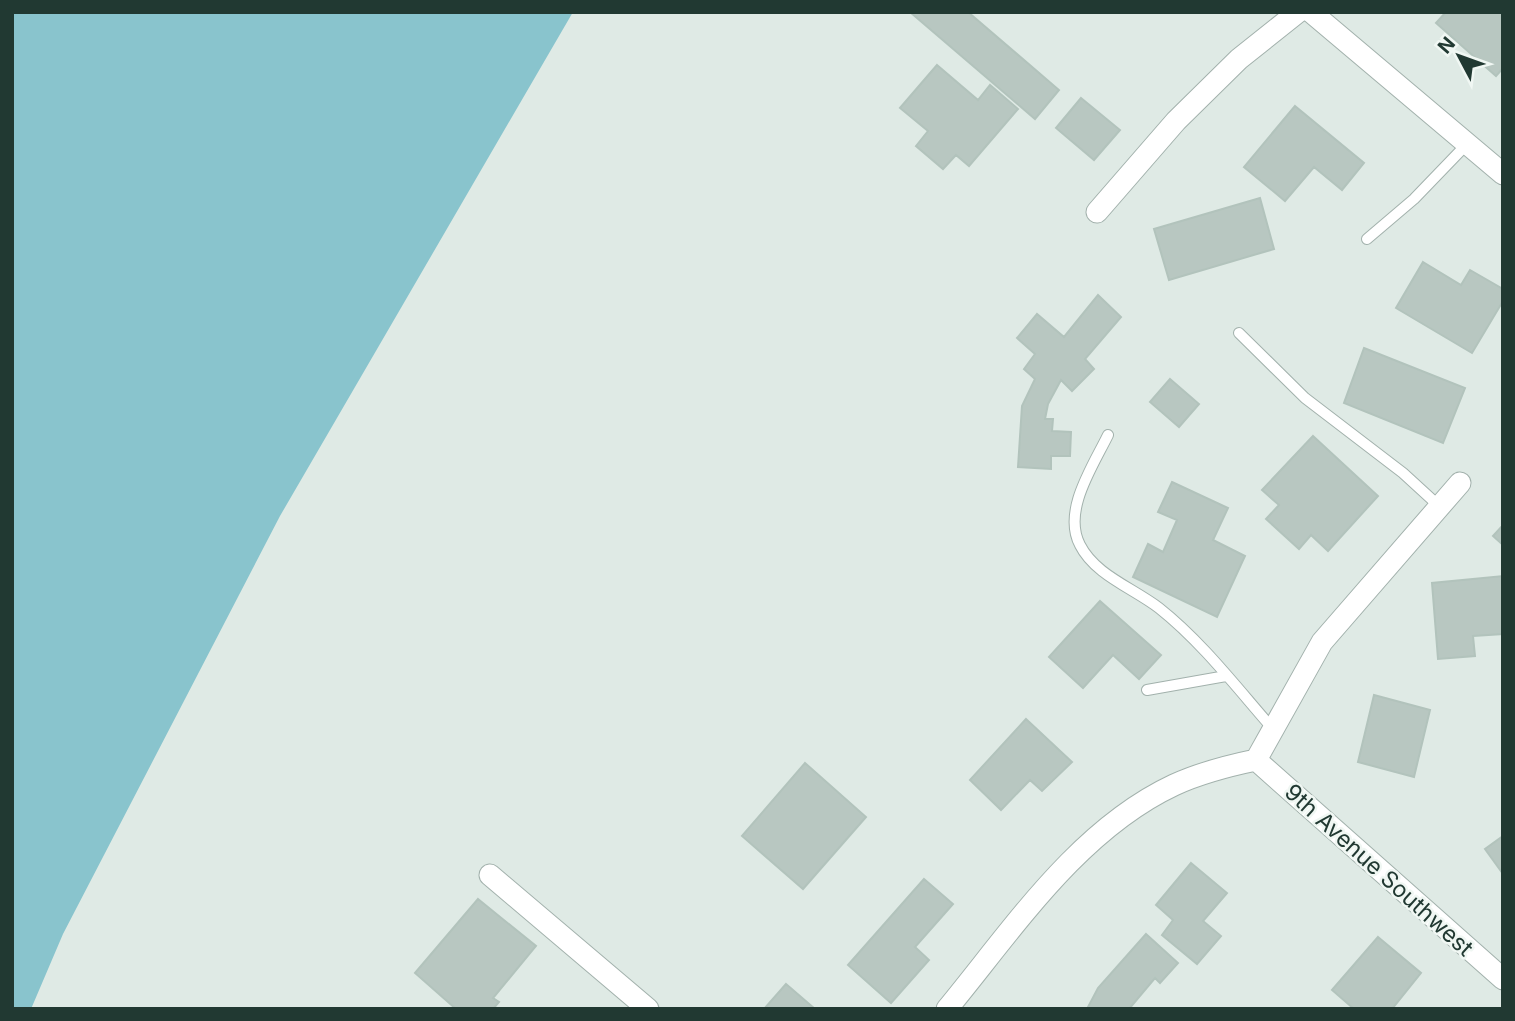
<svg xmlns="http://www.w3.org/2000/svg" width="1515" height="1021" viewBox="0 0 1515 1021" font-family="Inter,sans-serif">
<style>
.water{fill:#89c4cd}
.building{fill:#b8c7c1;stroke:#b2c3bc;stroke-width:2}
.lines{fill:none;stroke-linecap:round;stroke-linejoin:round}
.lane-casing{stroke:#a2b1ac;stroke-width:12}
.street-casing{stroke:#a2b1ac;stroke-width:23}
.lane{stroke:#fff;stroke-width:10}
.street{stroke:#fff;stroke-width:21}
.labels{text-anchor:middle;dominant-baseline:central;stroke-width:5;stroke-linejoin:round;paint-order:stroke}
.street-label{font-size:23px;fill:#213932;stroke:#f0f7f3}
</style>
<rect width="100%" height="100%" fill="#dfeae5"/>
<path class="water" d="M12,12H573L280,516L63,934L31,1009H12Z"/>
<path class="building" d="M910,12H968L1059,90L1035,119Z
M1446,12H1503V68L1496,76L1436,23Z
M937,65L978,100L990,85L1018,109L969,166L956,155L943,169L916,146L928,131L900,108Z
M1081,98L1120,130L1094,160L1056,128Z
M1295,106L1364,163L1342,190L1314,167L1285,201L1244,167Z
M1260,198L1274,249L1169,280L1154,229Z
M1423,262L1461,285L1470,270L1503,289V301L1472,353L1396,308Z
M1098,295L1121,317L1085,359L1094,369L1072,391L1061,380L1048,404L1045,419H1053L1052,431L1071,432L1070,456H1051V469L1018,467L1022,406L1035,379L1024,369L1035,354L1017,338L1037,314L1064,337Z
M1364,348L1465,388L1443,443L1344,403Z
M1170,379L1199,404L1179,427L1150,402Z
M1313,436L1378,496L1328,551L1311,535L1299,549L1266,519L1279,505L1262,490Z
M1172,482L1228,508L1213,540L1245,556L1217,617L1133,577L1148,544L1163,552L1177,520L1158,512Z
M1503,525V545L1493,536Z
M1503,576V634L1473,636L1475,656L1438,659L1432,583Z
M1100,601L1161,655L1139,679L1113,655L1083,688L1049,657Z
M1374,695L1430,710L1414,777L1358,762Z
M1026,719L1072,762L1042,791L1030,780L1001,810L970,780Z
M805,763L866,817L803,889L742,836Z
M1503,836V874L1485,849Z
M1191,863L1227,893L1203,921L1221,936L1197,964L1162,935L1173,920L1156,905Z
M924,879L953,904L915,947L929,960L891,1003L848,965Z
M478,899L536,946L493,998L499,1002L493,1009H456L415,973Z
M1146,934L1178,963L1160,983L1155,978L1129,1009H1087L1098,988Z
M1378,937L1421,973L1392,1009H1354L1332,990Z
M786,984L815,1009H764Z"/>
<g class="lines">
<defs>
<path id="lane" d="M1367,239L1414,199L1467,144
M1239,333L1305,398L1403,473L1439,506
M1108,435C1093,466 1062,511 1080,545C1095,575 1133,588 1159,608C1202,642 1237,688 1273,729
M1147,690L1226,676"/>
<path id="street" d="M1311,12L1503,174
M1097,212L1176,121L1239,59L1298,12
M1256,760L1503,979
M490,875L648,1009
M947,1009C1013,929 1078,830 1174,785C1200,773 1227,766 1256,760L1322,642L1460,483"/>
</defs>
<use href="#lane" class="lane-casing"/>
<use href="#street" class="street-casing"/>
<use href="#lane" class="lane"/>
<use href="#street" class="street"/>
</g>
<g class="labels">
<g class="street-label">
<text transform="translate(1379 870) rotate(42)">9th Avenue Southwest</text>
</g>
</g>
<rect width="1515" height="1021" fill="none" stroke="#213932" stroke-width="28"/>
<g transform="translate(1459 56) rotate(311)" stroke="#f0f7f3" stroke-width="5" paint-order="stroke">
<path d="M0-5L12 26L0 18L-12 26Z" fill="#213932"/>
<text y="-10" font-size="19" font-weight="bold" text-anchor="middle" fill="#213932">N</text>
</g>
</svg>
